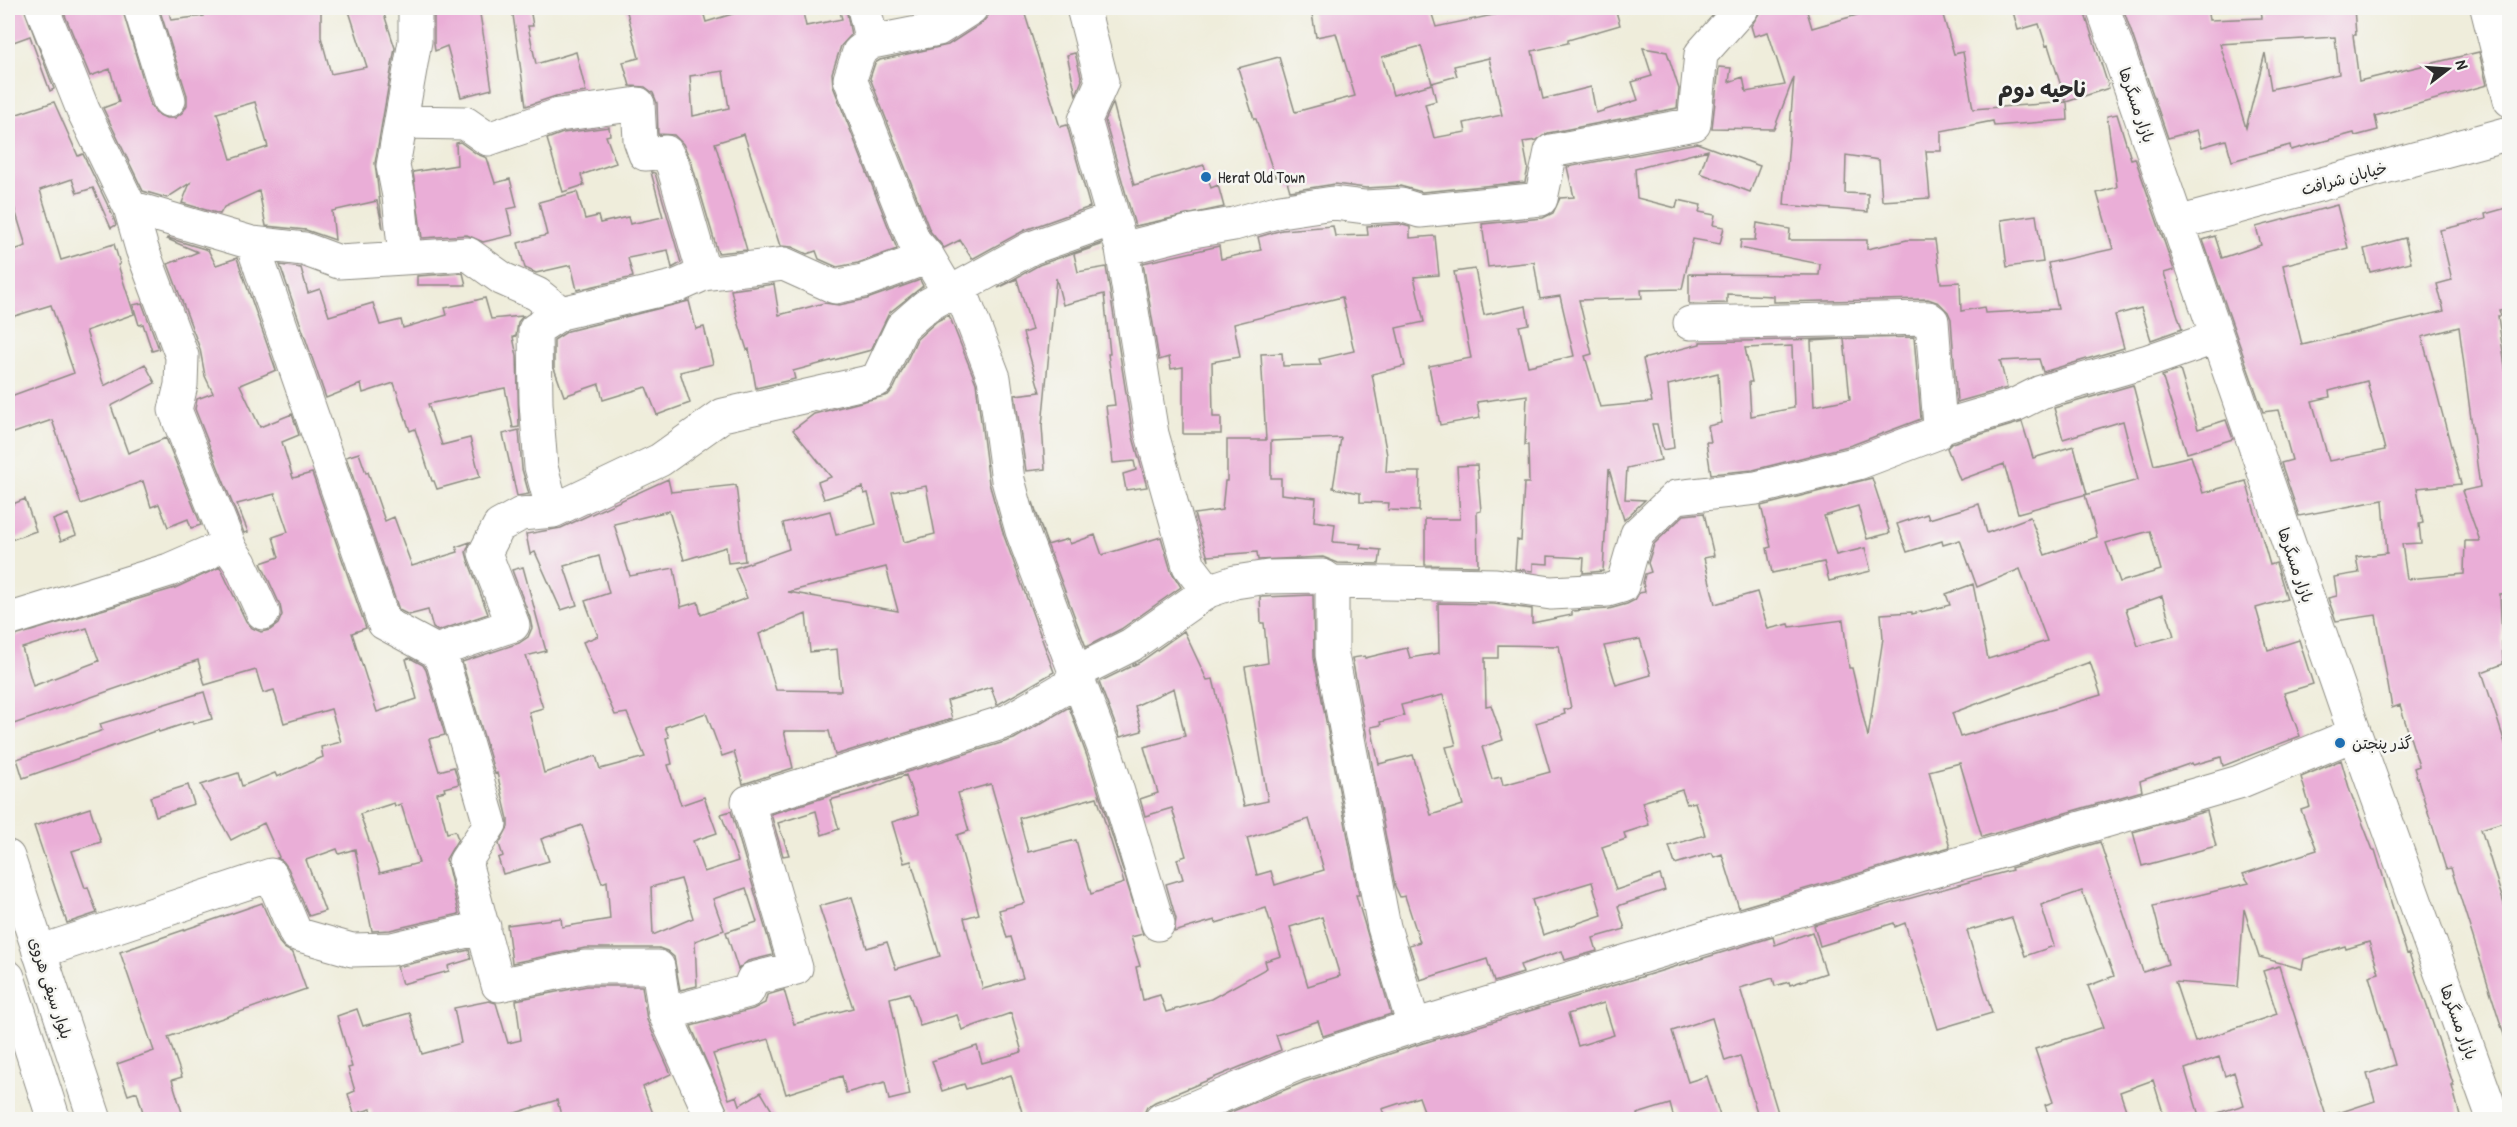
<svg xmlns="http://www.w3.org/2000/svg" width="2517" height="1127" viewBox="0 0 2517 1127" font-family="'Patrick Hand','Playpen Sans Arabic',sans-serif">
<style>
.building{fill:#eaaed7;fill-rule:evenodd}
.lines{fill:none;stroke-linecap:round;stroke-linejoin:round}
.minor-casing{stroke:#8d8c83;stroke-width:35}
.major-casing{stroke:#8d8c83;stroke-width:35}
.minor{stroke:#fff;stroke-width:33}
.major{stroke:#fff;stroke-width:33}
.poi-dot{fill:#1f6fb2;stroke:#f6f6f2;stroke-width:2}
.labels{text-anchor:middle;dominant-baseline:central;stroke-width:5;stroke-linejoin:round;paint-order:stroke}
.street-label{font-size:16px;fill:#2b2b2b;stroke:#f6f6f2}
.poi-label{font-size:16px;fill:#2b2b2b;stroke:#f6f6f2;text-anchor:start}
.district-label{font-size:22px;font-weight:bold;fill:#2b2b2b;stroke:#f6f6f2}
</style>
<rect width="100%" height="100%" fill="#f6f6f2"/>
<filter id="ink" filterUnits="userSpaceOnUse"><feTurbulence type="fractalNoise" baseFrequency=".0167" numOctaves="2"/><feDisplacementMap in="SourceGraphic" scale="12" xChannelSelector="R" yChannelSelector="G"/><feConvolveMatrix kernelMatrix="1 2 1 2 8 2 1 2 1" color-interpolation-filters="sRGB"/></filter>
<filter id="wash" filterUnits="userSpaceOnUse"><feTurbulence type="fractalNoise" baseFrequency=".008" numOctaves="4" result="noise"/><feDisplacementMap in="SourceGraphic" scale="24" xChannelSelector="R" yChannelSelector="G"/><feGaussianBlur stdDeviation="1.35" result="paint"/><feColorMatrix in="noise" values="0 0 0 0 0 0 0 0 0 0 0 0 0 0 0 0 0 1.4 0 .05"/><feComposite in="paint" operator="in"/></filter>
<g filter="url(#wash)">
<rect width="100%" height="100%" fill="#efeddb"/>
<g id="blocks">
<path class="building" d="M20,8H24L54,89L50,91L30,36L8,44V12Z
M62,8H122L151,106L157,114L166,118H175L183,112L187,105V95L159,8H168L171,20L204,16L203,8H321V37L331,74L367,67L348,8H382L395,48L375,163L383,229L377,201L332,211L335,240L306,230L266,226L259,191L224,207L220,214L182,203L190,183L167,198L143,191L103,108L119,102L110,69L90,76ZM255,102L268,147L231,159L217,113Z
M459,8H479L492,89L461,97L447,46L435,51L434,43V14Z
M512,8H530L533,26H528L536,64L576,52L586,92L556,96L526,106Z
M626,8H702L706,22L739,12L738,8H802L806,26L842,19L839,8H846L851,35L841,46L832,73L833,86L897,249L858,263L837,267L819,259L816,251L807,254L792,247L780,246L744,134L715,143L747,250L718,253L691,161L683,144L674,135L658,134L657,103L653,93L645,87L630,86L623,62L639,58ZM723,71L729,108L693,116L690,76Z
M990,8H1023L1060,127L1067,125L1090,207L1025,230L972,259L960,240L944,248L930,231L870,78L875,63L880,60L948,45L982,23L988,16Z
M1311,8H1430L1436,27L1498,14L1496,8H1560L1561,12L1577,8H1615L1620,25L1568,40V43L1532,51L1543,99L1591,87L1596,113L1638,100L1632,82L1652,76L1643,48L1667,52L1679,89L1677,108L1548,133L1537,140L1523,142L1528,168L1525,182L1422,192L1400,186L1366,188L1335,184L1290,191L1285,174L1275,177L1256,119H1254L1238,68L1279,57L1295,112L1355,96L1336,33L1316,37ZM1421,46L1432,83L1457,76L1454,66L1489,58L1502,115L1464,123L1466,132L1434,138L1425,104L1436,101L1432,84L1393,95L1382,57Z
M1760,8H1806L1812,28L1857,15L1854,8H1941L1954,54L1963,52L1973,109L2067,102L2068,120L1994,126L1993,121L1941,131V151H1926L1930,198L1882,201L1879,160L1846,155L1845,193L1868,194V212L1784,205L1794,77L1774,129L1712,128L1719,67L1731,68L1729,82L1743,77L1746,92L1785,85L1768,32L1754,36L1751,26L1760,12Z
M2012,8H2083L2109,88L2066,102L2048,45L2046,46L2039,24L2018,30Z
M2123,8H2207L2209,20L2262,18L2261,8H2354L2356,35H2353L2359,81L2479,52L2487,85L2375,116L2378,130L2355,136L2354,133L2291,150L2290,145L2232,161L2226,140L2202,147L2197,130L2168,138ZM2335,37L2339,74L2271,89L2265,53L2246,128L2220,44Z
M1075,53L1082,80L1076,95L1067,55Z
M54,102L78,156L83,154L112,214L116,225L111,228L93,188L77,193L72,179L40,190L61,260L114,244L120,264L118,265L134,314L86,331L104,386L145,364L155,383L111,406L128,453L166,438L201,525L191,528L188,519L168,527L159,504L151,507L143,481L81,504L52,420L8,435V397L74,373L51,305L8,318V252L26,246L8,187V117Z
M1113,103L1134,185L1204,165L1211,188L1218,185L1224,207L1135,226L1105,121Z
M2117,114L2131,159L2135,158L2174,270L2164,273L2182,329L2151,340L2141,308L2115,315L2124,348L2043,372L2039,359L2000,361L2007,388L1957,402L1951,319L1948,312L1939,303L1928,299L1774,302V296L1727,294V303L1689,304V274L1819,275L1820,264L1740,248L1741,240H1755L1757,223L1790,229L1789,240H1867V249L1907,240H1935L1941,283L1960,282L1961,311L1984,307L1985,313L2058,309L2048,263L2113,249L2097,193L2117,187L2107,116Z
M609,127L610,135L606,136L616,163L581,175L584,185L563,192L547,139L563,133Z
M460,142L477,154L487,158L495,183L510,179L517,207L507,209L513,235L483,242L467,235L422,238L413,172L457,165L456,143Z
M1697,143L1760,166L1750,192L1700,173L1708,150L1635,169L1637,198L1676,208L1678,200L1701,205L1699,212L1715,215L1713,225L1724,227L1720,244L1693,239L1682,289L1641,290L1642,298L1579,300L1592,354L1585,356L1600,407L1652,402L1643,359L1700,344V342L1914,337L1921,419L1852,445L1753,470L1711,474L1706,442H1711L1708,426L1721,423L1718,373L1668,385L1674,448L1663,450L1657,424H1652L1661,460L1627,468L1625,499L1645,500L1624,520L1609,469L1603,571L1583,573L1584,558L1548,556V564L1533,563V571L1515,569L1517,540L1521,541L1524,483H1529L1528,445H1525L1527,395L1477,402L1480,418L1440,425L1429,366L1471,358L1454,272L1475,269L1484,315L1526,306L1529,324L1519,326L1528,366L1574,356L1560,296L1540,299L1534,262L1488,267L1482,224L1543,218L1553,213L1560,198L1574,197L1567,167ZM1844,339L1850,399L1814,406L1811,341ZM1792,346L1794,408L1751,416L1749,382H1752L1745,348Z
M651,172L655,173L681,263L672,268L668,250L628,258L633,277L577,290L571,265L536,273L525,268L518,243L547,235L539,202L577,192L585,219L598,216L600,223L628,217L630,224L663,217Z
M2337,205L2348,248L2283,265L2302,345L2444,311L2437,284L2452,280L2440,230L2486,219L2485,214L2510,207V308L2499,310L2501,316H2498L2510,403V593L2500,594L2503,664L2482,672L2506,746L2510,745V820L2481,829L2505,907L2506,906L2510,916V1041H2506L2451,868L2446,869L2414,768L2419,766L2400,705L2392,708L2376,615L2336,621L2328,598L2337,596L2334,577L2359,573L2356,557L2387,553L2383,500L2299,516L2281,463L2292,460L2278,410L2263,412L2203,240L2215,236L2222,258L2261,245L2256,227ZM2459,327L2480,487L2462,491L2480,541H2465L2464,574L2407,579L2402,544L2421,543L2419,524L2423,523L2417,488L2461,484L2422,337ZM2367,381L2385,450L2329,461L2312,401L2330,397L2329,391Z
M2036,215L2043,262L2007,267L2001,220Z
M1399,224L1410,227V238L1435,236L1439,275L1414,277L1424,322L1396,328L1405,366L1372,374L1387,455L1386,472H1420L1419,511L1388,510L1389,503L1360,502V493L1333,488L1341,438L1271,441V478H1281V494L1316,498L1314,521L1335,524L1333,542L1361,544L1360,548L1381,550L1379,564L1338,563L1323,557L1258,560L1257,552L1208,556L1209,561L1194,514L1222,510L1225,481H1227V440H1266L1261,354L1282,353L1283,366L1321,365L1319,359L1354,351L1342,297L1234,324L1240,357L1212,362L1213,417H1221V434H1183V367L1171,369L1169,357L1159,360L1143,263L1219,246L1221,259L1261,250L1258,237L1282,230L1333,226L1335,236L1368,235L1367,226Z
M168,238L208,250L216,265L237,258L276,370L240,385L260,427L292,414L299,435L282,442L293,478L312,473L366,628L352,633L377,712L417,699L406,659L410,658L423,665L426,670L445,735L429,739L439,771L454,767L459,784L444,788L445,791L437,793L447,833L455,831L458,839L446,859L459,914L390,930L372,931L355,849L339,854L337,849L306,860L325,911L309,916L288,868L283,861L277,858L279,857L264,823L231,840L201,785L238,773L242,786L275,773L277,777L323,757L321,747L341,742L331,709L284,723L274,690L263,693L256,670L205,685L198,660L8,726V638L175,588L220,567L246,621L252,628L261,632L270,630L278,624L282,615L280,605L261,563L279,557L273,537L288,532L275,494L237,504L248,532L244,533L195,409L197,399L213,393L205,376L200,349L168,264L198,252L167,239ZM87,628L99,661L33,686L22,648ZM394,803L395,806L401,804L419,863L380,873L360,814Z
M2405,238L2411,262L2370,272L2364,249Z
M1101,243V245L1074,254L1078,272L1106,267L1133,437L1147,487L1126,490L1123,474L1136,470L1134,461L1113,463L1106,406L1115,405L1108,354H1110L1104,294L1063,305L1056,278L1042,426L1045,469L1026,471L1015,395L1040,392L1023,333L1032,330L1017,279L998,288L1039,265Z
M280,265L301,268L308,293L320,289L329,316L373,303L380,325L401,320L403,328L447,315L445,308L485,298L491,319L523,316L518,322L516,336L513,337L517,356L519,427L513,428L505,388L428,404L442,445L470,438L480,477L437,489L434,481H432L415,429L410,431L394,383L363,393L361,384L326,398Z
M463,273L466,285H417V276Z
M920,280L923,286L889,313L871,350L793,371L795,379L756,388L749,349L747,350L738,321L731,290L774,284L779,315L824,303L839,305L867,299Z
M689,301L696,329L704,327L713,364L680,372L690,403L657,415L646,387L603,400L599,384L564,396L554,368V340L568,331Z
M142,303L159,349L152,351L143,324L139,325L133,305Z
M949,315L976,383L989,483L1004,536L1054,672L997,705L991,687L947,701L952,719L835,755L829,731H784L793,768L743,784L734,752L722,756L706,713L665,727L669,737L666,738L672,764L668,765L681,805L704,797L717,833L693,841L704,872L738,861L721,814L731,811L773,955L748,961L738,969L726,932L757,922L746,888L713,899L724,930L695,941L697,986L680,990L674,957L667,951L659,948H585L512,963L507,925L561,918L562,927L610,919L607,881L602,883L582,825L541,839L549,861L503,874L498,858L503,856L499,844L508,827V819L497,773L495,774L462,662L519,643L528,637L532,628L530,618L512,570L523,567L546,651L526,656L543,708L529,712L544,773L596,756L600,769L645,757L627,713L615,715L583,642L598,636L585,601L609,593L599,556L564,566L577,605L561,610L535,552L530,554L526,534L561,528L668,479L671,492L736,485L745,561L728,563L726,547L684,560L669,511L614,524L630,576L674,568L681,607L698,602L701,615L747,598L735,568L789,549L783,523L830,511L836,535L876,524L868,493L864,494L863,487L824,499L818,482L831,477L793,430L814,414L888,395L894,388L917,339L937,321ZM926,486L935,534L904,542L892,492ZM886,567L898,611L788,592ZM806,614L810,652L837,649L841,691L776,690L759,634ZM681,879L693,918L653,935L651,887Z
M2180,370L2198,429L2226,420L2233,439L2187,453L2162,376Z
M2133,385L2154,465L2191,456L2203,493L2246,481L2270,565L2276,563L2287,599L2256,608L2268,650L2299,640L2313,684L2284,693L2300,736L2223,766L2221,757L2193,765L2192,763L2140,781L2142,791L1982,837L1960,763L1929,771L1950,847L1739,908L1722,854L1714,857L1712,853L1675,864L1669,846L1705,835L1695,802L1687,804L1682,790L1642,802L1649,825L1624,833L1626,839L1602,847L1616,890L1660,875L1665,890L1618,906L1625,929L1593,938L1597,951L1565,960L1562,951L1520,965L1523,973L1494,982L1487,959L1420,980L1409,945L1420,942L1405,896L1400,897L1395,886L1352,658L1365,656V658L1407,648L1410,658L1439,653L1438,603L1494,604L1532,609V623L1572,615V611L1609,609L1627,604L1635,600L1639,593L1645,592L1643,583L1645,574L1651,572L1648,563L1654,544L1684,515L1704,513L1714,556L1704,558L1715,604L1757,592L1768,629L1789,624L1790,627L1843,620L1849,668H1852L1868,737L1883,638L1881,614L1912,612V614L1950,605L1946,594L1973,584L1988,659L2047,641L2020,569L1977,587L1960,540L1943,545L1942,541L1907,552L1897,524L1927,514L1929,519L1979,504L1987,533L2030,517L2045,555L2097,537L2085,495L2138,480L2123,421L2063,439L2054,408ZM2150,531L2161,570L2120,582L2106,543ZM2162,596L2174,636L2138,646L2126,609ZM1640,639L1651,675L1616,685L1604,646ZM1498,645L1559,646L1571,708L1564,710L1565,714L1536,723L1550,772L1503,785L1501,777L1492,779L1482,747L1503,740L1491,705L1486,706L1485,658H1498ZM2090,662L2101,695L1960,737L1952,713ZM1443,695L1456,745L1446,747L1463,805L1431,815L1413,755L1379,764L1371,727L1381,725L1380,722L1404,716L1401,705ZM1592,882L1602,915L1543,935L1532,900Z
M2022,422L2033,458L2074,446L2087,494L2018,513L2004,464L1960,480L1947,448L1952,443Z
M519,430L522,469L529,494L517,496L503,434Z
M359,453L366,473L368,472L385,521L394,517L412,566L458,552L456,547L470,542L466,552L468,560L488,614L438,631L433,628L428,610L409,615L399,610L346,457Z
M1477,465L1481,511L1477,512L1478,566L1425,565V519H1460L1457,466Z
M1872,478L1890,533L1867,539L1858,506L1824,516L1836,555L1865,548L1871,571L1829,581L1824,562L1772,573L1767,548L1771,547L1761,506Z
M25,499L36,531L8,541V506Z
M1033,502L1047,545L1068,539L1070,544L1095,535L1102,555L1161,537L1171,571L1181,587L1121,629L1086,647L1040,525Z
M68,514L76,535L61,541L53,520Z
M1313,595L1314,658L1359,895H1356L1391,1014L1323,1036L1318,1021L1276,1035L1281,1050L1155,1102L1147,1107L1143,1116L1131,1119H1024L1011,1075L966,1089L964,1084L942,1091L932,1061L977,1046L982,1063L1022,1052L1011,1013L962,1030L957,1015L920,1026L909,993L890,998L910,1095L889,1100L885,1082L846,1093L842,1076L786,1094L769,1039L713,1054L729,1099L737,1096L740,1105L761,1092L777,1119H731L691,1026L753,1009L765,1003L767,995L784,990L794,1024L853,1008L819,906L852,897L867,948L887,942L896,969L940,956L911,861L904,863L892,822L919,814L906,775L869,789L830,800L839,829L822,835L816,811L778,823L789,855L783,856L771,814L1014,739L1069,707L1089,762L1143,934L1131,937L1140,966L1136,967L1143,1000L1160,995L1166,1012L1211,999L1267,968L1265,961L1281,956L1266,908L1216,923L1215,920L1174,932L1176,919L1166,884L1183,879L1177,859L1186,856L1172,808L1145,816L1140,799L1158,793L1144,747L1185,736L1174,688L1135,706L1142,731L1120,737L1099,682L1140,662L1184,631L1207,680L1213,679L1244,806L1268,801L1245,667L1268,663L1264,623H1261L1260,597ZM991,784L1025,903L999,910L1007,938L1011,937L1023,978L983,989L964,918L979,914L957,835L969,831L958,793ZM1097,797L1124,883L1091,894L1076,840L1028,852L1019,818ZM1309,819L1324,870L1275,885L1271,871L1257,875L1247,838ZM1322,917L1340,976L1308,986L1290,927Z
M204,692L212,719L193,724V721L159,732L158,730L23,778L17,759L98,732L102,730L100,724Z
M2341,760L2350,791L2373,850H2375L2407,954L2409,953L2454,1086H2452L2461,1119H2329V1116L2375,1101L2367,1074L2395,1065L2369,976L2379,973L2369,942L2346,949L2345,946L2304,959L2302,969L2259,957L2244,909L2238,987L2175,982L2195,1042L2277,1014L2263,971L2279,966L2327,1119H2212L2211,1115L2244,1105L2234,1072L2225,1076L2219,1057L2185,1069L2200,1119H2165L2153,1080L2120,1092L2129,1119H2050L2045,1105L2053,1102L2035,1049L2104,1027L2088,986L2114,976L2082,891L2041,905L2054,946L2025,956L2012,918L1967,931L1992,1013L1938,1029L1905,923L1895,927L1894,923L1820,946L1814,925L2012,870L2011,868L2100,842L2143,972L2168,964L2153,906L2249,883L2243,874L2317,850L2301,810L2310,807L2301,777Z
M188,785L194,804L156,816L150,797Z
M90,808L101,842L72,851L85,888L88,887L97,913L67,923L34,826Z
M2207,811L2216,846L2142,866L2133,832Z
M262,903L279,942L284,948L293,953L306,989L168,1037L182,1077L172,1080L184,1119H145L137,1092L128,1095L117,1064L154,1051L120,952Z
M1812,932L1826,973L1790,985L1789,982L1775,986L1773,978L1740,988L1780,1119H1759L1740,1056L1725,1061L1712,1018L1672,1031L1688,1082L1707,1076L1721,1119H1674L1670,1104L1637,1114L1638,1119H1427L1419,1097L1382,1109L1386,1119H1214L1304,1082L1420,1044L1773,937L1775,945ZM1604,1003L1614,1035L1578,1046L1568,1014Z
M469,950L471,959L448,966L449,971L402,984L397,967Z
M587,986H642L647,1020L671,1074L643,1087L655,1119H562L557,1100L509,1115L511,1119H374L371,1109L354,1114L348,1094L355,1091L348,1068L352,1067L337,1016L357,1009L363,1026L410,1013L422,1054L461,1043L454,1008L489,1001L496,1003L508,1043L521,1040L516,1000Z"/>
</g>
</g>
<g filter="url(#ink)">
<use href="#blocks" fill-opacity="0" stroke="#8d8c83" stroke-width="1.5"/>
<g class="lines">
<defs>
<path id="minor" d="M42,8L83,110L130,207L252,243L384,623L436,651L443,662L490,824L465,862L498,985L585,967H658L665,1014L713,1120
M140,8L169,100
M864,8L872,42
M971,8L938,29L872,42L859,52L850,79L914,241L928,257L950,294L965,302L994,378L1008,480L1022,531L1107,756L1158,924
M1083,8L1102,82L1085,120L1122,249L1152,434L1189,566L1208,591
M2103,8L2355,734L2494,1120
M2487,8L2510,100
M401,122L465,123L488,139L559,115L638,104L640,140L645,154L666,152L673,166L704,274
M130,207L142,249L182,356L181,385L175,410L231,550L240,563L263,613
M2178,223L2510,133
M252,243L304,249L339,262L468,254L503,279L537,294L561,313L677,286L704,274L784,264L835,287L863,281L928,257
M1122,249L1193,231L1234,224L1280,211L1333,203L1365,207L1401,205L1420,211L1541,199L1551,151L1694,124L1701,54L1742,8
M405,257L399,196L393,166L415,41V8
M1690,323L1928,318L1932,321L1940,427
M553,511L541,467L536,403L535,330L561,313
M1332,582V655L1384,927L1414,1026
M8,620L169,570L208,553
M436,651L513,625L485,553L499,526L521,514L553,511L660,460L723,415L877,380L902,327L926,306L1031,248L1113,219
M39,952L271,875L296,934L352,950L392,949L484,927
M665,1014L748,991L753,979L796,968L748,802L1008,721L1068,686L1075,673L1131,645L1208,591L1235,582L1268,577L1323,576L1332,582L1496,585L1551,593L1608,590L1622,586L1637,534L1676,497L1756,488L1858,463L1937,433L1940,427L2015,405L2041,392L2148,361L2217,337
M1161,1120L1179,1114L1297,1064L1414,1026L1693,941L2239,782L2355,734"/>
<path id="major" d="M8,857L95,1120
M8,977L54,1120"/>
</defs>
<use href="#minor" class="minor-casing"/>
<use href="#major" class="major-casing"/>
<use href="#minor" class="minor"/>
<use href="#major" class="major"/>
</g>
</g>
<g class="poi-dot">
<circle cx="1206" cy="177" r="6"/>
<circle cx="2340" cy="743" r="6"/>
</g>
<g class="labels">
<g class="street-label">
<text transform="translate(2137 105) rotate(71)">بازار مسگرها</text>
<text transform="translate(2344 178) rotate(-15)">خیابان شرافت</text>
<text transform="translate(2296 565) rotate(71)">بازار مسگرها</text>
<text transform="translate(51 988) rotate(72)">بلوار سیفی هروی</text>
<text transform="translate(2459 1022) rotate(70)">بازار مسگرها</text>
</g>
<g class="poi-label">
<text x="1218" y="177">Herat Old Town</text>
<text x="2352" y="743">گذر پنجتن</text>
</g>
<g class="district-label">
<text x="2042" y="89">ناحیه دوم</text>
</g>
</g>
<rect width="2517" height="1127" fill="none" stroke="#f6f6f2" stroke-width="30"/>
<g transform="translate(2448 69) rotate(73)" stroke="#f6f6f2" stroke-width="4.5" paint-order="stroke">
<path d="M0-4.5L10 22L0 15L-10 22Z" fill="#2b2b2b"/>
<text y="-9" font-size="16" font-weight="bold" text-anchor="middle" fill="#2b2b2b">N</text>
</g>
</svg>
